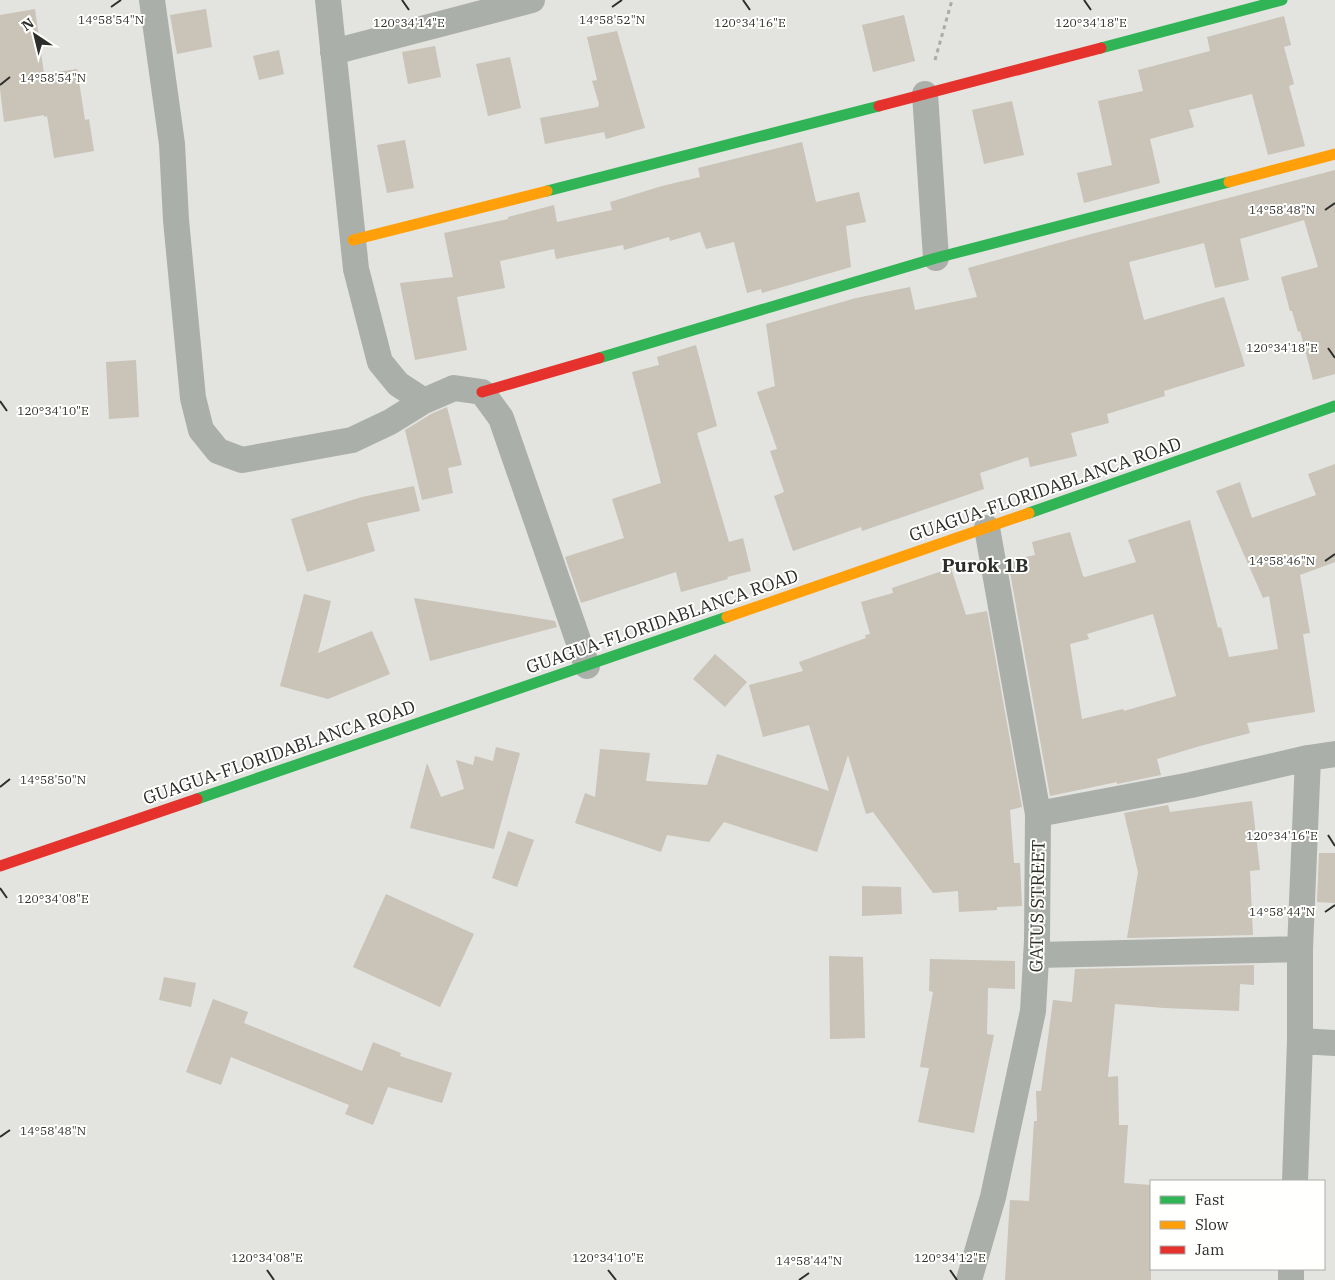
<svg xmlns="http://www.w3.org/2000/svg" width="1335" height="1280" viewBox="0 0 1335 1280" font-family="'IBM Plex Serif',serif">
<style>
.building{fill:#c9c3b8;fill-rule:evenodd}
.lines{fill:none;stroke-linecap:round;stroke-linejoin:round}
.path{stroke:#aaaca8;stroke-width:3;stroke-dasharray:4 4;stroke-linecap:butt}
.street{stroke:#abafa9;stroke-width:26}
.fast{stroke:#30b455;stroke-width:11}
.slow{stroke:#ff9f0a;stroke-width:11}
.jam{stroke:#e5322d;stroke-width:11}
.ticks{fill:none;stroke:#2d2d2b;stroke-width:2}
.labels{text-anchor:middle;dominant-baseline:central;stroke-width:4;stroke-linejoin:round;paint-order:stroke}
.street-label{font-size:18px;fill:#2d2d2b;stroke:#fffffe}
.neighbourhood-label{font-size:19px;font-weight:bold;fill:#2d2d2b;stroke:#fffffe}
.ticks-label{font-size:12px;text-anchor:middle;fill:#2d2d2b;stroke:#fffffe;stroke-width:4;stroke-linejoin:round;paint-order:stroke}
</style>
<rect width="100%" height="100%" fill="#e3e3df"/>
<path class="building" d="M35,9L44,74L77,69L85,120L89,119L94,151L54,158L47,116L44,117V115L4,122L0,89V15Z
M206,9L212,47L177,54L170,15Z
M904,15L915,61L873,72L862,25Z
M1284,16L1291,45L1284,47L1294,84L1289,86L1305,146L1268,155L1252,94L1189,110L1194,127L1150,139L1160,183L1084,203L1077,173L1112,165L1098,101L1143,91L1138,70L1210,51L1207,37Z
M617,31L645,128L606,139L604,132L545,144L540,118L598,107L599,104L592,81L597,80L587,37Z
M435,46L441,77L408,84L402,52Z
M279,50L284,74L259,80L253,56Z
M510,57L521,108L488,116L476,64Z
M1012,101L1024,155L984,164L972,110Z
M405,140L414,188L387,193L377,145Z
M802,142L816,202L859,192L866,222L846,226L851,267L762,293L761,289L747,293L734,242L706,249L700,232L670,241L669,237L624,250L623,245L556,259L554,249L500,261L505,288L457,297L467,350L415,360L400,283L453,277L444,233L508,219V217L554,205L557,222L612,210L610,202L662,186L700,177L698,168Z
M1335,170V374L1313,380L1300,331L1298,332L1292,311H1290L1281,277L1318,267L1304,220L1240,239L1249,280L1215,288L1204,243L1129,262L1144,320L1224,297L1245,366L1164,391L1165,396L1107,414L1109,423L1071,433L1077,456L1030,467L1028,457L980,473L984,489L862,531L861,527L793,551L774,496L784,492L770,451L777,449L757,392L775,386L766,324L856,298L910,287L915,310L977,297L968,268L1080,237Z
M696,345L717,426L697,433L729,542L743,538L751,571L727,577L728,579L681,592L676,572L581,603L565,557L624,538L612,499L661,483L632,372L659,365L657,357Z
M136,360L139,417L109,419L106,362Z
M447,407L462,465L448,468L453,493L422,500L405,430L431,414Z
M1335,464V562L1300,575L1310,633L1303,634L1315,712L1247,723L1250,733L1200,746L1157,759L1161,775L1117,784V782L1050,796L1008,561L1035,555L1032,542L1070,532L1083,576L1085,577L1136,562L1128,540L1190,520L1218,628L1221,627L1229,657L1278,649L1269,596L1263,598L1216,491L1240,482L1252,518L1316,495L1308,474ZM1153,614L1176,696L1124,711L1123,709L1082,719L1070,644L1089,639L1087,634Z
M414,486L420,511L367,523L375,551L307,572L291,519L362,497Z
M951,568L966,615L987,611L1022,807L1010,810L1014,863H1020L1022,906L997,907V910L959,912L958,891L933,893L873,812L866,814L848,755L817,852L724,822L709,842L667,835L661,852L575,823L585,793L595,797L600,749L650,753L646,781L707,785L717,754L829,791L809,725L763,737L749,685L803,671L799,662L866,638L865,635L870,634L861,602L893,593L892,588Z
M304,594L331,601L318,653L372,631L390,674L328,699L280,686Z
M414,598L555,621L557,627L430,661Z
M715,654L747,682L725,707L693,679Z
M496,747L520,753L494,849L410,828L427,763L441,797L464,789L456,760L473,765L475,756L493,761Z
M1252,801L1260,870L1250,871L1253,935L1127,938L1138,872L1124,813L1168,805L1170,812Z
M508,831L534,840L517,887L492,878Z
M1319,853H1335V903L1317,902Z
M862,886L901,887L902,914L862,916Z
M386,894L474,934L440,1007L353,967Z
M829,956L863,957L865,1038L830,1039Z
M930,959L1015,961V989L988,988L987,1034L994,1035L974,1133L918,1122L929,1068L920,1067L933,992L929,991Z
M1254,965V985L1240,984L1239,1011L1164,1008L1115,1004L1108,1077L1118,1076L1119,1125H1128L1124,1183L1151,1185V1280H1005L1010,1200L1029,1201L1034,1121H1037L1036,1091H1041L1053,1000L1072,1002L1075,969Z
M164,977L196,983L191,1007L159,1000Z
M213,999L248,1012L244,1023L362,1071L373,1042L401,1053L400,1056L452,1073L442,1103L388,1087L373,1125L345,1114L349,1105L231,1057L221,1085L186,1072Z"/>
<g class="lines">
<path class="path" d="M935,60L952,0"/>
<path class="street" d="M152,0L172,144L176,220L193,398L201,430L218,451L242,460L352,440L390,422L424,401
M328,0L356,269L380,362L398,384L424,401L454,388L482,392L501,418L587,666
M333,52L532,0
M925,94L936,258
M1038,814L1191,785L1308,758L1335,754
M1036,955L1300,949
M1300,1041L1335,1043
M1295,1181L1300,1041V949L1308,758
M969,1280L993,1197L1033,1011L1037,941L1038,814L987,528
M1291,1280V1269"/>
<path class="fast" d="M1101,48L1282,0
M547,191L879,106
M599,358L936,258L1229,182
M1029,513L1335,406
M197,799L727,617"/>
<path class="slow" d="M1229,182L1335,154
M353,240L547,191
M727,617L1029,513"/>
<path class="jam" d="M879,106L1101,48
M482,392L599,358
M0,866L197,799"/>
</g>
<path class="ticks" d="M402,0L409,10M743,0L750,10M1084,0L1091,10M111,7L121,0M612,7L622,0M0,85L10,77M1325,210L1335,203M1328,348L1335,358M0,401L7,411M1325,561L1335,554M0,787L10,779M1328,835L1335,846M0,888L7,898M1325,912L1335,905M0,1137L10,1130M267,1270L274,1280M608,1270L616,1280M950,1270L957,1280M799,1280L809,1273"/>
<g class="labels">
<g class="street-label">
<text transform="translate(1045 489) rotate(-19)">GUAGUA-FLORIDABLANCA ROAD</text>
<text transform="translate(662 621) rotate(-19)">GUAGUA-FLORIDABLANCA ROAD</text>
<text transform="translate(279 752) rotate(-19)">GUAGUA-FLORIDABLANCA ROAD</text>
<text transform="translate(1037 906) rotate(-89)">GATUS STREET</text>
</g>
<g class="neighbourhood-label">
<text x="985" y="565">Purok 1B</text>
</g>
</g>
<g class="ticks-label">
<text x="111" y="24">14°58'54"N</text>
<text x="612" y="24">14°58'52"N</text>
<text x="409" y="27">120°34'14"E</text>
<text x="750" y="27">120°34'16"E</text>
<text x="1091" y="27">120°34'18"E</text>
<text x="53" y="82">14°58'54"N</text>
<text x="1282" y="214">14°58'48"N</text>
<text x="1282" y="352">120°34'18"E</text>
<text x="53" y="415">120°34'10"E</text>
<text x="1282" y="565">14°58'46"N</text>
<text x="53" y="784">14°58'50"N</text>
<text x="1282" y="840">120°34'16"E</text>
<text x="53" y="903">120°34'08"E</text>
<text x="1282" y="916">14°58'44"N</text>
<text x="53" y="1135">14°58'48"N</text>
<text x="267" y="1262">120°34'08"E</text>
<text x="608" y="1262">120°34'10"E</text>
<text x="950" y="1262">120°34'12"E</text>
<text x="809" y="1265">14°58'44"N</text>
</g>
<rect x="1150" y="1180" width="175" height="90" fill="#fffffe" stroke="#ababaa"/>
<rect x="1160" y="1196" width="25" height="8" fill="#30b455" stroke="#ababaa"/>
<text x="1195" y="1205" font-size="15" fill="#2d2d2b">Fast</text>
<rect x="1160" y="1221" width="25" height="8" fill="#ff9f0a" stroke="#ababaa"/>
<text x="1195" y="1230" font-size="15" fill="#2d2d2b">Slow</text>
<rect x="1160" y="1246" width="25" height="8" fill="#e5322d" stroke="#ababaa"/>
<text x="1195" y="1255" font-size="15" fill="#2d2d2b">Jam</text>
<g transform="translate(35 35) rotate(325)" stroke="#fffffe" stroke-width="4" paint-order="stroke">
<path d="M0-4L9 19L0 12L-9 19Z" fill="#2d2d2b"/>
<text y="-8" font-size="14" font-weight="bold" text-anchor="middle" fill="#2d2d2b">N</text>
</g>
</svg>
